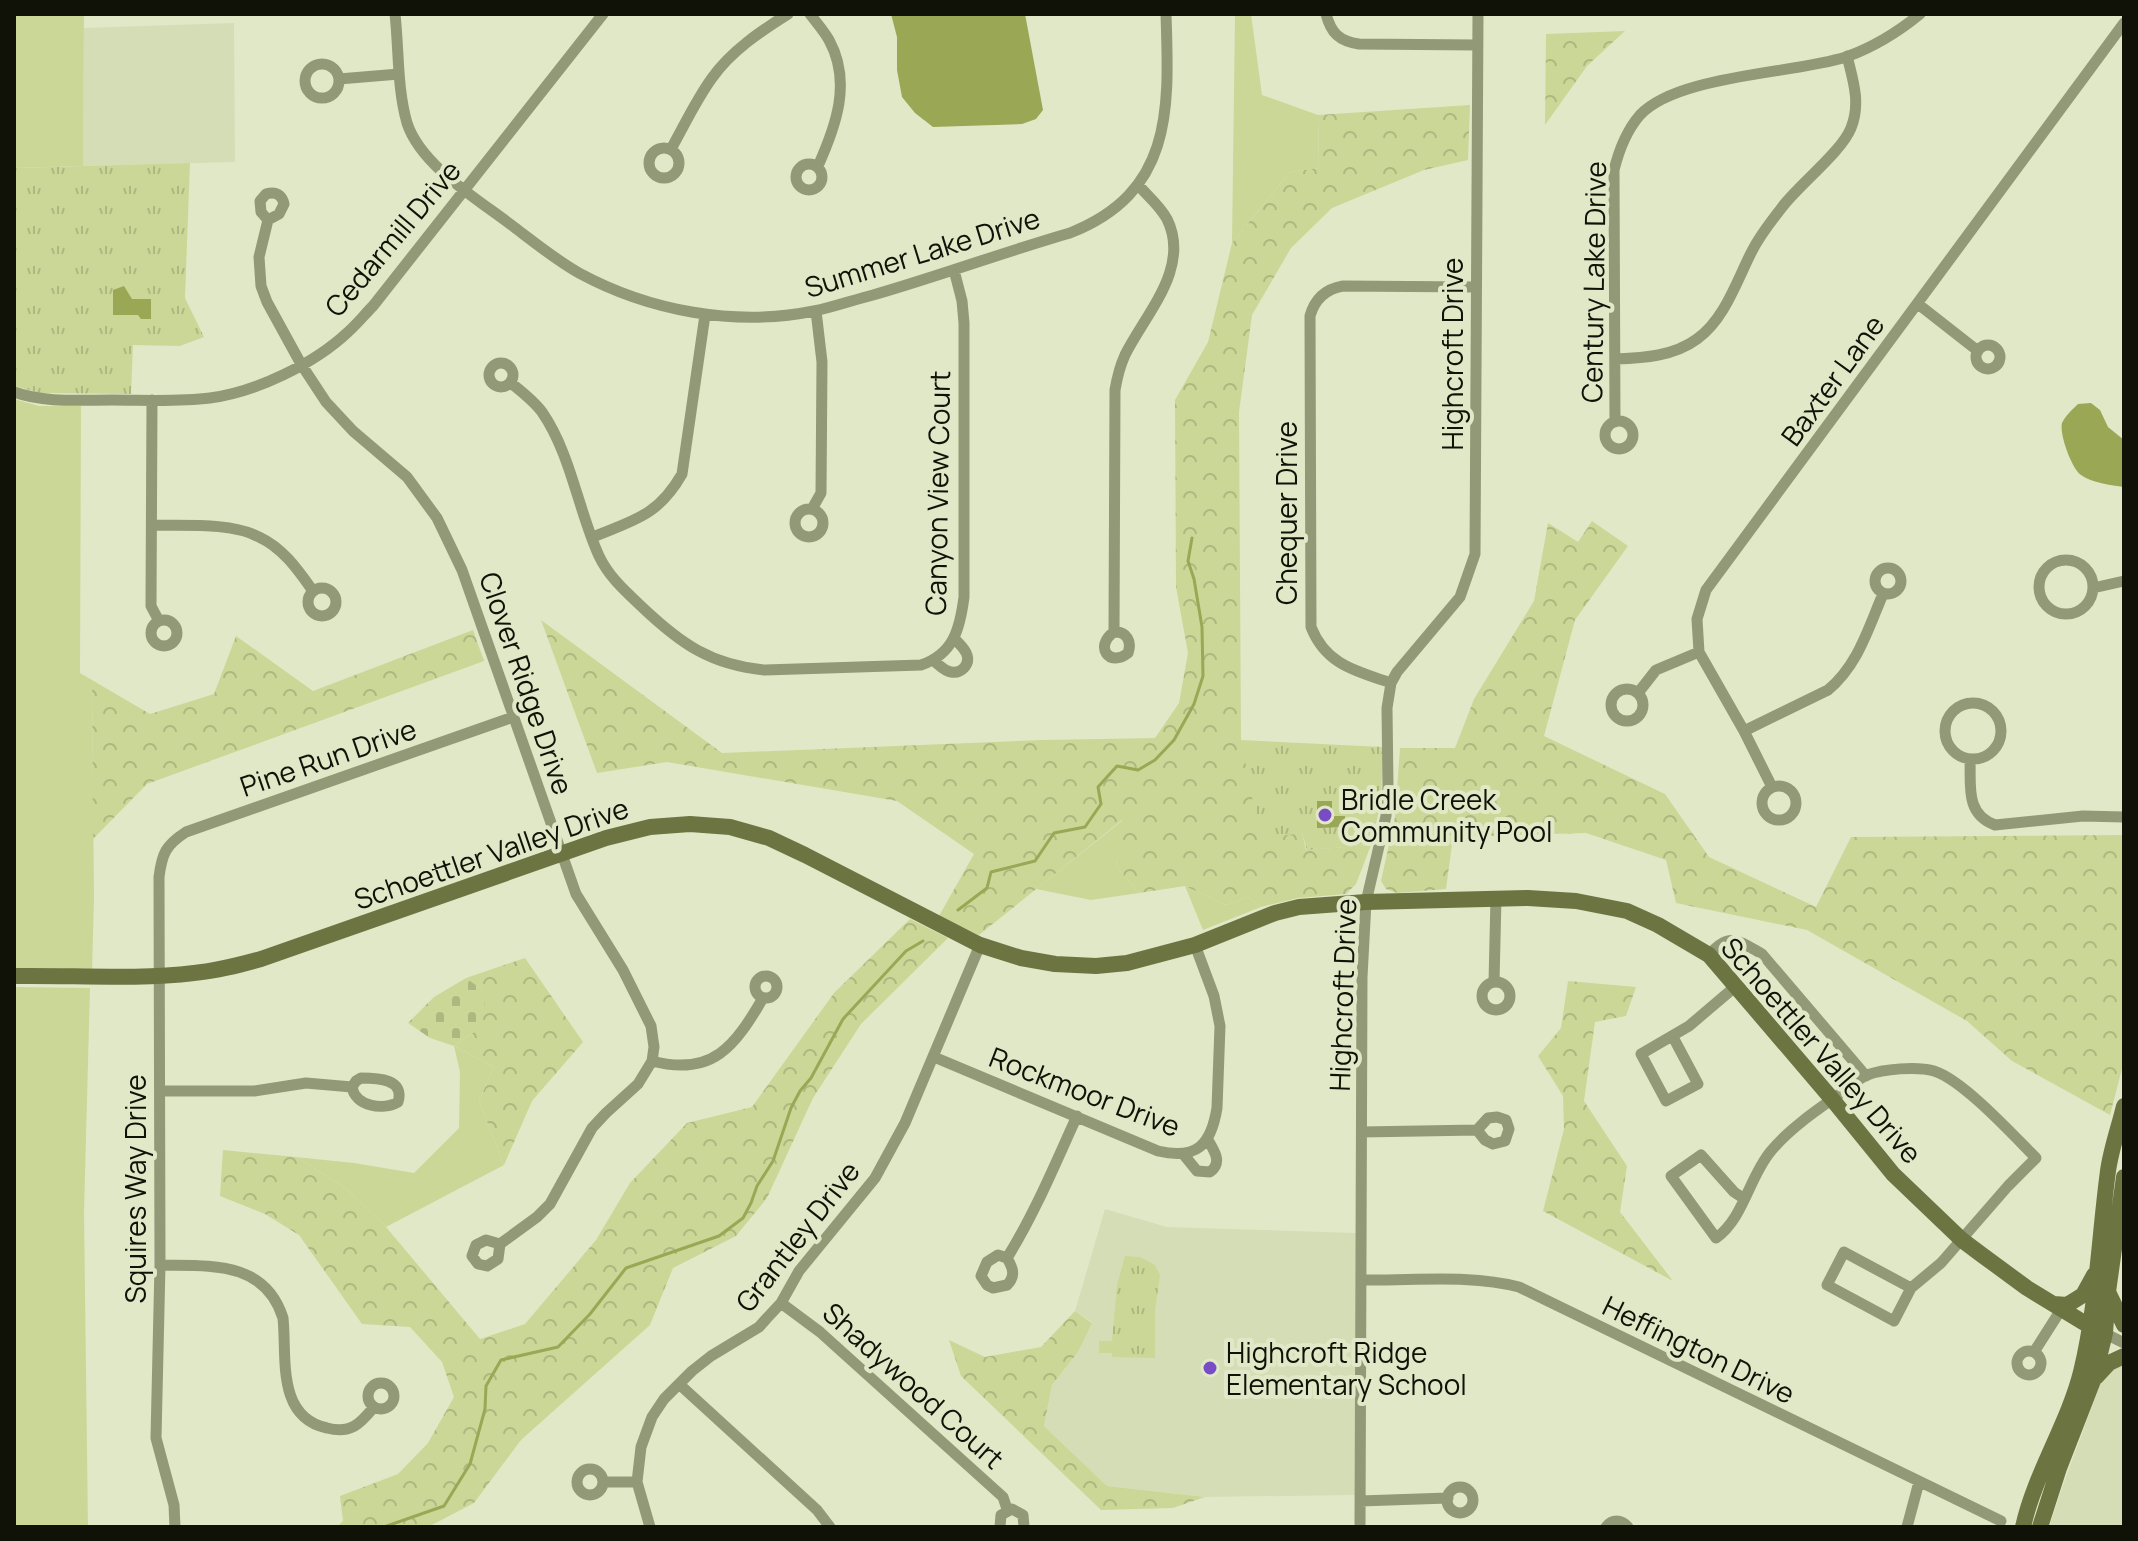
<svg xmlns="http://www.w3.org/2000/svg" width="2138" height="1541" viewBox="0 0 2138 1541" font-family="Manrope,sans-serif">
<style>
.built{fill:#d5ddb6}
.green{fill:#cbd797}
.forest{fill:url(#forest-crowns)}
.cemetery{fill:url(#cemetery-stones)}
.park{fill:url(#park-tufts)}
.water{fill:#9aa755}
.lines{fill:none;stroke-linecap:round;stroke-linejoin:round}
.stream{stroke:#9aa755;stroke-width:3}
.street{stroke:#929977;stroke-width:11}
.secondary{stroke:#6c7542;stroke-width:16}
.poi-dot{fill:#794cc5;stroke:#e1e8c8;stroke-width:3}
.labels{text-anchor:middle;dominant-baseline:central;stroke-width:8;stroke-linejoin:round;paint-order:stroke}
.street-label{font-size:28px;fill:#101207;stroke:#e1e8c8}
.poi-label{font-size:28px;fill:#101207;stroke:#e1e8c8;text-anchor:start}
</style>
<defs>
<pattern id="forest-crowns" width="20" height="18" patternUnits="userSpaceOnUse" patternTransform="scale(2)"><rect width="20" height="18" fill="#cbd797"/><path d="M2 6a3 3 0 1 1 6 0M12 15a3 3 0 1 1 6 0" fill="none" stroke="#adb881"/></pattern>
<pattern id="cemetery-stones" width="16" height="16" patternUnits="userSpaceOnUse" patternTransform="scale(2)"><rect width="16" height="16" fill="#cbd797"/><path d="M2 7V4a2 2 0 0 1 4 0v3zM10 15v-3a2 2 0 0 1 4 0v3z" fill="#adb881"/></pattern>
<pattern id="park-tufts" width="24" height="20" patternUnits="userSpaceOnUse" patternTransform="scale(2)"><rect width="24" height="20" fill="#cbd797"/><path d="M3 7l-1-3M5 7V3M7 7l1-3M15 17l-1-3M17 17v-4M19 17l1-3" fill="none" stroke="#adb881"/></pattern>
</defs>
<rect width="100%" height="100%" fill="#e1e8c8"/>
<path class="built" d="M234,23L235,162L83,166L84,28Z
M1105,1209L1167,1227L1356,1233L1355,1495L1205,1497L1107,1486L1044,1426L1052,1385L1078,1352L1092,1322L1075,1311Z
M2124,1363V1527H2049L2062,1488L2103,1377L2115,1367Z"/>
<path class="green" d="M14,14H84L83,166L14,168Z
M1235,14H1251L1262,95L1318,115L1319,168L1290,172L1232,243Z
M14,399L39,406H81L80,673L92,680L94,898L92,970L14,968Z
M1123,820L1116,866L1139,893L1091,900L1036,889Z
M1185,886L1226,905L1249,897L1261,907L1203,930Z
M14,987L90,988L84,1213L88,1527H14Z
M454,1046L494,1067L479,1101L504,1165L386,1227L347,1189L296,1157L354,1163L414,1173L459,1128L460,1072Z"/>
<path class="forest" d="M1625,31L1587,66L1545,125L1546,34Z
M1470,105L1468,160L1424,170L1332,208L1291,248L1252,315L1239,412L1241,740L1302,833L1306,850L1371,845L1356,884L1346,894L1298,898L1261,907L1249,897L1226,905L1185,886L1139,893L1116,866L1122,820L979,935L939,916L974,854L897,801L667,762L597,773L541,620L722,753L1042,740L1155,738L1179,703L1188,653L1176,587L1175,400L1208,342L1232,243L1290,172L1319,168L1318,115Z
M1592,521L1628,546L1575,620L1544,736L1665,794L1709,857L1816,907L1851,837L2124,835V1061L2110,1115L2012,1061L1967,1021L1807,930L1676,903L1666,860L1586,833L1453,837L1446,889L1397,893L1386,889L1381,881L1395,817L1400,748H1455L1474,699L1534,601L1548,523L1578,542Z
M473,630L484,661L147,784L93,839L92,680L150,714L214,694L236,636L313,691Z
M910,919L948,938L861,1024L813,1098L767,1198L736,1236L673,1268L650,1325L521,1440L474,1503L428,1527H337L343,1521L340,1496L398,1474L428,1443L454,1397L442,1362L410,1327L362,1324L299,1235L265,1214L220,1196L223,1150L296,1157L347,1189L386,1227L480,1339L525,1324L596,1240L630,1183L687,1123L752,1107L834,993Z
M525,958L583,1042L532,1101L504,1165L479,1101L494,1067L454,1046L474,1032L483,990L466,978Z
M1568,981L1636,987L1626,1016L1595,1022L1584,1101L1627,1166L1620,1212L1673,1281L1543,1211L1564,1129L1563,1096L1538,1056L1561,1028Z
M1075,1311L1092,1323L1078,1352L1052,1385L1044,1426L1107,1486L1205,1497L1173,1508L1101,1510L961,1376L949,1340L985,1357L1041,1347Z"/>
<path class="cemetery" d="M466,978L483,990L485,1011L474,1032L454,1046L430,1038L408,1023L434,997Z"/>
<path class="park" d="M190,163L185,298L204,337L180,346L133,345L131,394L41,393L14,386V168Z
M1241,740L1383,747L1381,802L1371,845L1307,850L1302,833L1260,839Z
M1125,1256L1140,1257L1155,1265L1160,1275L1155,1311V1358L1112,1357V1353H1099V1341H1112L1117,1285Z"/>
<path class="water" d="M891,14H1025L1043,110L1036,119L1022,124L933,127L915,113L902,97L897,70V37Z
M124,286L132,299H151V319H141L138,315H113V290Z
M2091,403L2100,410L2108,427L2124,440V487C2111,485 2092,483 2081,475C2072,469 2059,434 2062,423C2065,416 2073,409 2078,404Z
M1317,801H1332V814L1334,816H1345V827L1317,828Z"/>
<g class="lines">
<path class="stream" d="M958,910L987,888L991,872L1035,861L1054,833L1085,827L1101,804L1098,787L1117,766L1138,770L1155,760L1174,740L1194,704L1203,676L1202,627L1194,579L1188,561L1192,538
M384,1527L444,1506L470,1464L485,1409L486,1386L501,1360L558,1347L590,1314L626,1268L719,1236L743,1218L751,1203L757,1186L773,1161L791,1108L800,1091L811,1078L843,1019L906,951L923,941"/>
<path class="street" d="M395,14C399,50 397,88 407,123C421,166 479,200 514,227C535,243 556,260 579,273C649,311 735,327 814,311C834,307 853,300 873,295C939,276 1004,252 1070,233C1174,192 1169,108 1166,14
M810,14C816,22 824,31 829,40C852,82 836,126 818,166
M1326,14C1331,33 1339,41 1359,44L1477,45
M305 81a17 17 0 1 1 34 0a17 17 0 1 1-34 0Z
M339,79L399,74
M649 163a15 15 0 1 1 30 0a15 15 0 1 1-30 0Z
M671,149C684,126 696,100 712,78C731,51 761,31 788,14
M796 177a13 13 0 1 1 26 0a13 13 0 1 1-26 0Z
M268,220L261,212L260,201L266,194C276,191 282,195 284,204L279,214L268,220L259,257L261,286L267,302L301,364L326,402L353,431L407,477L437,518L462,570L576,894L623,970L651,1026L654,1047L652,1061L638,1084L606,1113L592,1128L550,1204L537,1217L500,1244
M1918,304L1978,351
M1976 357a12 12 0 1 1 24 0a12 12 0 1 1-24 0Z
M1616,359C1644,358 1674,356 1697,339C1725,319 1737,280 1752,251C1760,235 1772,220 1783,206C1800,184 1842,151 1851,128C1861,103 1853,80 1847,56
M489 375a12 12 0 1 1 24 0a12 12 0 1 1-24 0Z
M511,383C522,392 534,401 542,412C571,454 578,510 599,556C609,577 625,591 642,607C681,644 711,665 765,670L921,665C954,654 960,628 964,597V323L962,301L954,270
M14,392C45,403 79,400 112,400C144,400 178,402 210,398C256,392 314,364 348,332C357,324 365,314 373,306L603,14
M152,400L151,606L159,621
M1605 435a14 14 0 1 1 28 0a14 14 0 1 1-28 0Z
M1615,422L1614,170C1619,150 1626,131 1640,115C1677,75 1792,74 1846,57C1874,47 1898,32 1920,14
M812,509L821,493L822,362L816,311
M795 523a14 14 0 1 1 28 0a14 14 0 1 1-28 0Z
M152,525C183,526 231,522 259,537C283,548 298,570 313,591
M593,537C634,520 658,516 682,474L705,315
M2039 587a27 27 0 1 1 54 0a27 27 0 1 1-54 0Z
M1875 581a13 13 0 1 1 26 0a13 13 0 1 1-26 0Z
M2093,588L2124,581
M308 602a14 14 0 1 1 28 0a14 14 0 1 1-28 0Z
M151 633a13 13 0 1 1 26 0a13 13 0 1 1-26 0Z
M1114,632C1127,631 1132,642 1128,653C1109,668 1094,646 1114,632L1115,390C1117,378 1120,366 1125,355C1146,313 1191,268 1167,219C1160,206 1148,196 1139,186
M934,661C939,665 944,671 951,672C961,674 970,665 967,655C965,648 958,643 954,638
M1391,683C1356,671 1326,665 1311,627L1310,316C1315,298 1326,289 1343,286L1475,287
M1611 705a16 16 0 1 1 32 0a16 16 0 1 1-32 0Z
M1638,693L1656,670L1699,652
M1945 731a28 28 0 1 1 56 0a28 28 0 1 1-56 0Z
M1744,731L1828,690C1858,665 1868,629 1883,594
M1970,759C1971,786 1965,814 1995,825L2083,816L2124,817
M1762 803a17 17 0 1 1 34 0a17 17 0 1 1-34 0Z
M1772,787L1744,731L1699,652L1697,619L1706,590L2124,23
M1709,955C1729,931 1739,941 1762,954L1866,1076
M755 987a11 11 0 1 1 22 0a11 11 0 1 1-22 0Z
M1494,982L1496,898
M1482 996a14 14 0 1 1 28 0a14 14 0 1 1-28 0Z
M1673,1037L1698,1084L1666,1101L1641,1054L1689,1026L1736,986
M934,1057L1158,1151C1197,1160 1211,1145 1217,1108L1220,1026L1214,996L1195,945
M652,1061C713,1077 735,1046 763,998
M361,1078C378,1078 405,1079 398,1102C383,1111 355,1106 352,1087L356,1081Z
M160,1091H254L306,1083L352,1087
M1497,1117L1506,1120L1509,1129L1505,1141L1493,1144L1485,1140L1477,1130L1488,1118Z
M1362,1132L1477,1130
M1184,1155L1197,1171L1210,1172C1223,1162 1214,1151 1208,1140
M1743,1198L1734,1192L1701,1155L1671,1176L1716,1238C1744,1218 1749,1177 1771,1151C1791,1127 1821,1107 1847,1089C1853,1085 1860,1078 1867,1075C1883,1069 1917,1066 1934,1071C1963,1080 2013,1135 2036,1158L2008,1186L1941,1263L1911,1288L1894,1321L1827,1285L1844,1252L1911,1288
M486,1240L500,1244L498,1259L487,1266L478,1264L472,1256L476,1245Z
M998,1255L1007,1258C1013,1268 1016,1276 1007,1285L993,1288L987,1285L981,1276L987,1262Z
M1007,1258C1035,1213 1055,1164 1077,1116
M160,1265C209,1266 265,1260 283,1318C287,1357 276,1417 327,1428C351,1434 360,1424 374,1407
M1362,1280C1413,1281 1470,1274 1519,1287L2001,1521
M781,1303L820,1332L1003,1497L1007,1509
M2100,1331L2124,1343
M2017 1363a12 12 0 1 1 24 0a12 12 0 1 1-24 0Z
M2034,1352L2062,1308
M368 1396a13 13 0 1 1 26 0a13 13 0 1 1-26 0Z
M679,1384L817,1510L830,1527
M577 1482a13 13 0 1 1 26 0a13 13 0 1 1-26 0Z
M604,1482H637
M1447 1500a13 13 0 1 1 26 0a13 13 0 1 1-26 0Z
M1360,1501L1448,1498
M175,1527L174,1505L156,1438L160,1265L159,877C162,853 166,845 186,832L513,717
M650,1527L637,1482L641,1447L652,1417L664,1399L692,1371L711,1356L759,1327L767,1318L781,1303L799,1271L875,1178L905,1123L980,945
M1000,1527L1001,1515L1012,1509L1023,1515L1024,1527
M1360,1527L1362,977L1366,902L1386,816L1388,787L1387,708L1391,683L1397,672L1460,597L1475,554L1478,14
M1606,1527C1612,1519 1621,1519 1628,1527
M1907,1527L1919,1482"/>
<path class="secondary" d="M14,976C73,975 136,980 194,973C217,971 239,965 261,959L606,838L650,827L690,824L730,827L769,838L805,855L980,945L1021,958L1055,964L1096,966L1127,963L1195,945L1275,913L1299,907L1366,902L1528,898L1576,901L1627,911L1658,925L1709,955L1832,1099L1893,1174L1962,1240L1982,1255L2027,1288L2091,1327
M2109,1294L2124,1325
M2054,1304L2067,1305L2083,1295L2094,1275
M2096,1377L2109,1363L2124,1356
M2023,1527C2035,1473 2068,1424 2081,1372C2097,1306 2099,1238 2108,1171C2111,1149 2119,1127 2124,1106
M2040,1527L2059,1468L2094,1378L2105,1333L2108,1292L2124,1177"/>
</g>
<g class="poi-dot">
<circle cx="1325" cy="815" r="8"/>
<circle cx="1210" cy="1368" r="8"/>
</g>
<g class="labels">
<g class="street-label">
<text transform="translate(392 238) rotate(-50)">Cedarmill Drive</text>
<text transform="translate(922 252) rotate(-17)">Summer Lake Drive</text>
<text transform="translate(1593 282) rotate(-89)">Century Lake Drive</text>
<text transform="translate(1452 354) rotate(-90)">Highcroft Drive</text>
<text transform="translate(1832 380) rotate(-54)">Baxter Lane</text>
<text transform="translate(937 493) rotate(-89)">Canyon View Court</text>
<text transform="translate(1286 513) rotate(-90)">Chequer Drive</text>
<text transform="translate(527 683) rotate(71)">Clover Ridge Drive</text>
<text transform="translate(328 757) rotate(-19)">Pine Run Drive</text>
<text transform="translate(491 853) rotate(-19)">Schoettler Valley Drive</text>
<text transform="translate(1342 995) rotate(-88)">Highcroft Drive</text>
<text transform="translate(1822 1050) rotate(49)">Schoettler Valley Drive</text>
<text transform="translate(1085 1091) rotate(21)">Rockmoor Drive</text>
<text transform="translate(135 1189) rotate(-90)">Squires Way Drive</text>
<text transform="translate(797 1236) rotate(-52)">Grantley Drive</text>
<text transform="translate(1699 1349) rotate(26)">Heffington Drive</text>
<text transform="translate(914 1385) rotate(42)">Shadywood Court</text>
</g>
<g class="poi-label">
<text x="1341" y="799">Bridle Creek<tspan x="1341" dy="32">Community Pool</tspan></text>
<text x="1226" y="1352">Highcroft Ridge<tspan x="1226" dy="32">Elementary School</tspan></text>
</g>
</g>
<rect width="2138" height="1541" fill="none" stroke="#101207" stroke-width="32"/>
</svg>
